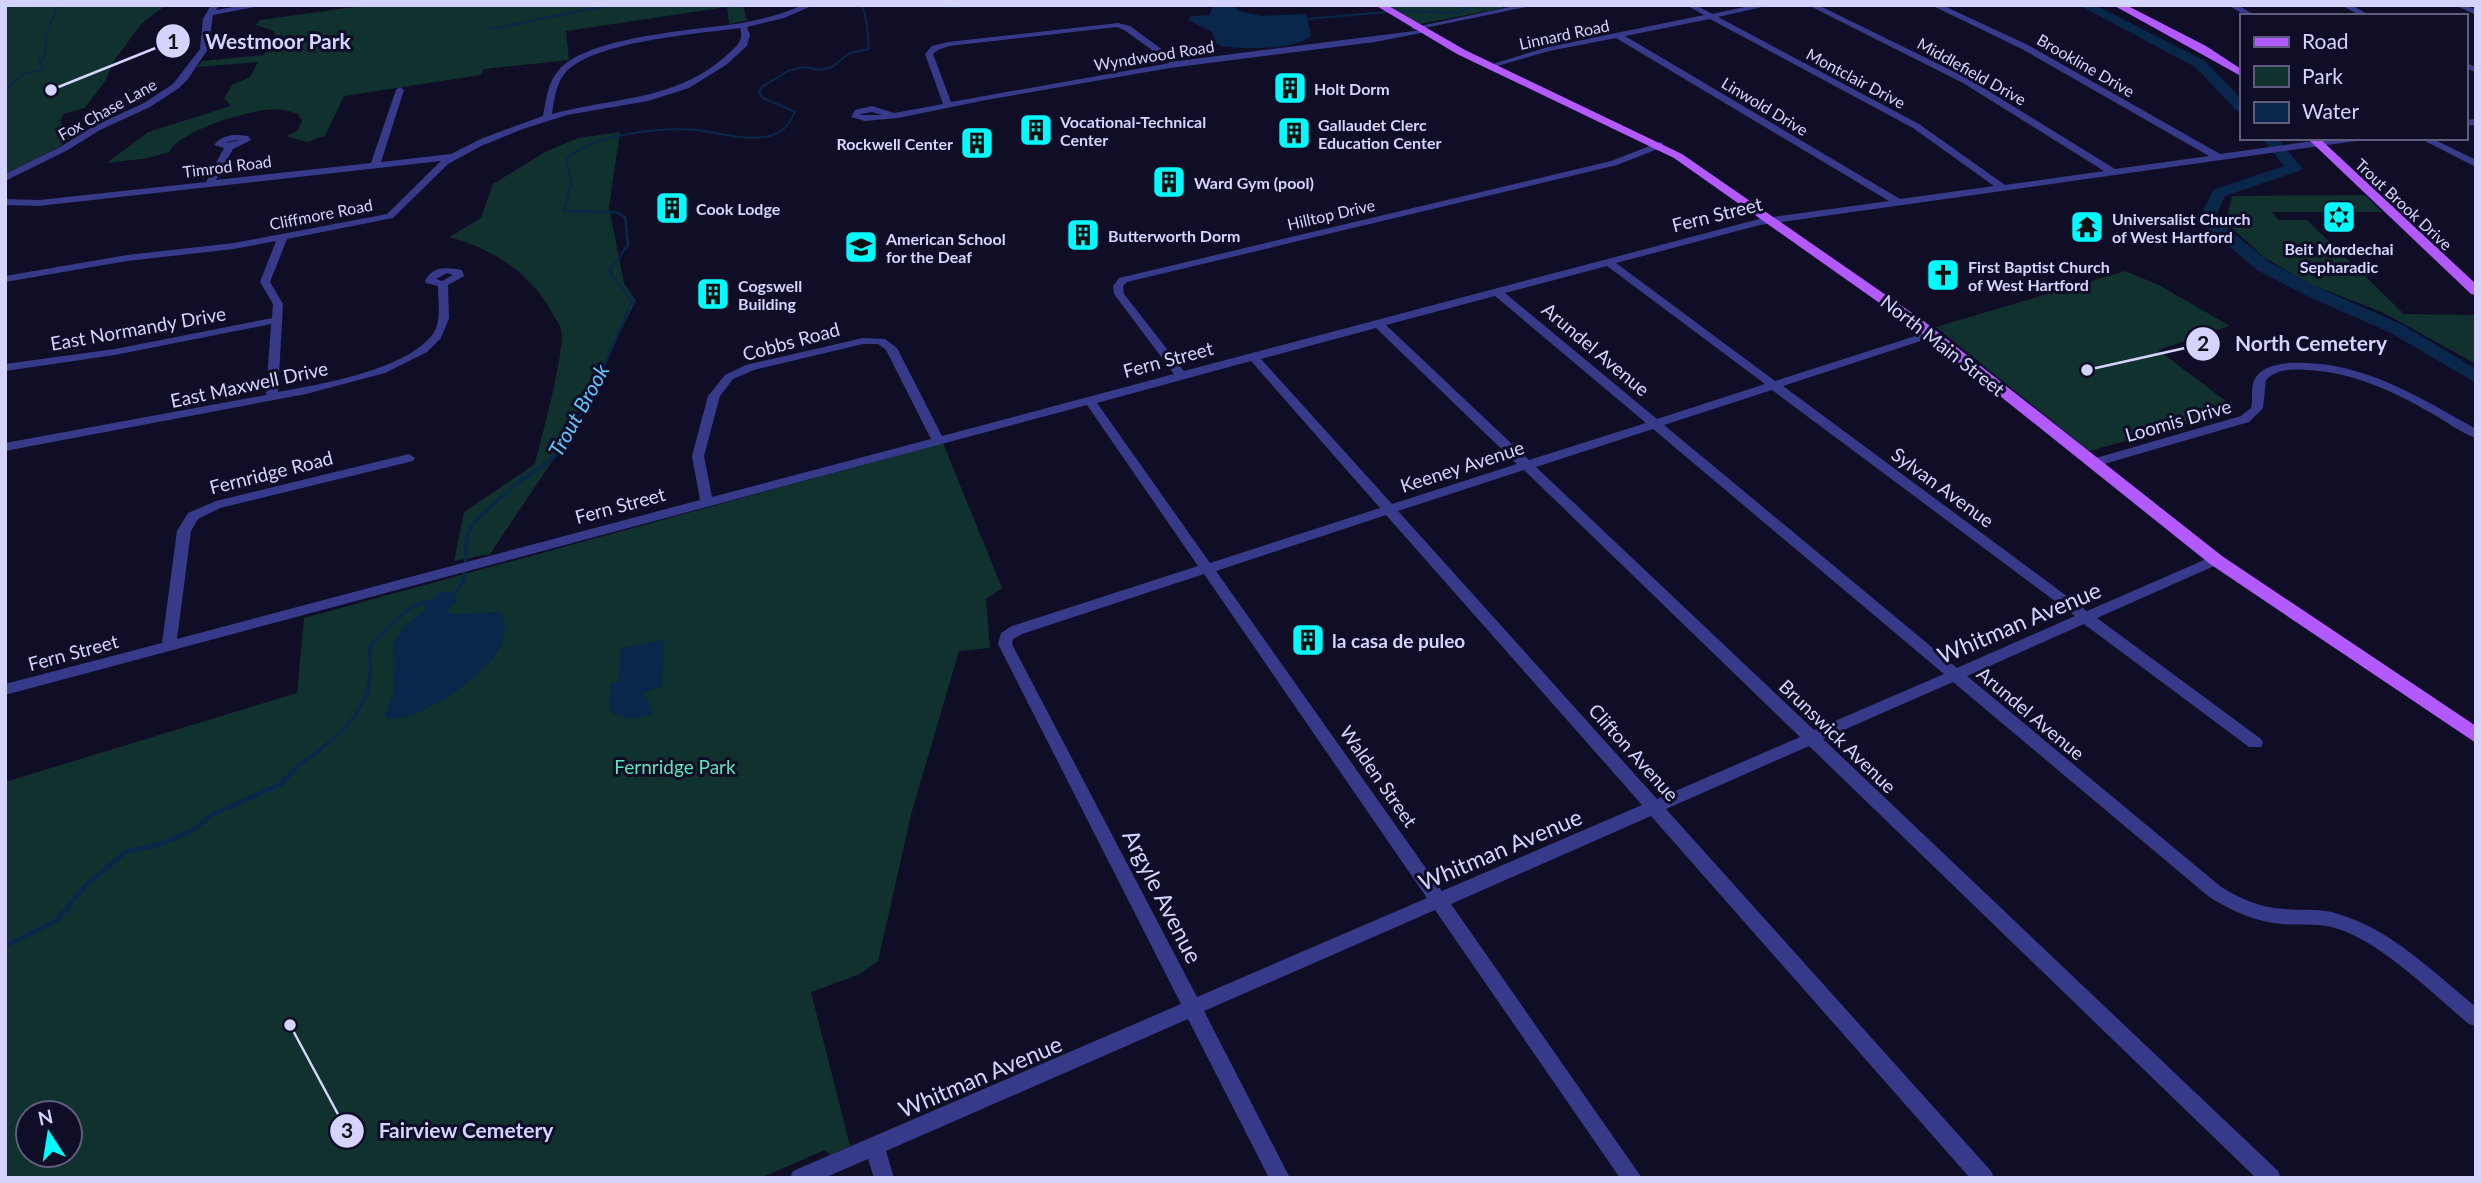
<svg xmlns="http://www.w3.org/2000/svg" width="2481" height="1183" viewBox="0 0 2481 1183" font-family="Lato,sans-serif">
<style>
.green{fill:#10312d;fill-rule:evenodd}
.water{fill:#09274a}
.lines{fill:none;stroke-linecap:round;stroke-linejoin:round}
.stream-far3{stroke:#09274a;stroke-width:2}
.stream-far2{stroke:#09274a;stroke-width:2.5}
.stream-far1{stroke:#09274a;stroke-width:3.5}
.stream{stroke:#09274a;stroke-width:4.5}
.river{fill:#09274a;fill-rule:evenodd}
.minor{fill:#363a88;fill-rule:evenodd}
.major{fill:#b35aff;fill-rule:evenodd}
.labels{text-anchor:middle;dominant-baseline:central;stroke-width:6;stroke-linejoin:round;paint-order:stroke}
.far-street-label{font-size:16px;fill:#d5d3ff;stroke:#100e27}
.far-poi-label{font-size:16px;font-weight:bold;fill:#d5d3ff;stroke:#100e27;text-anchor:start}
.street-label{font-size:19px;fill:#d5d3ff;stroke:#100e27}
.poi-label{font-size:19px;font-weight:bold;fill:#d5d3ff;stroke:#100e27;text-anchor:start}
.park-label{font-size:19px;fill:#58e6b6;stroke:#100e27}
.water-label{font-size:21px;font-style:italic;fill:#61c4ff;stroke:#100e27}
.near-street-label{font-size:23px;fill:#d5d3ff;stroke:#100e27}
.leader{fill:none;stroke:#d5d3ff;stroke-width:2.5}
.callout-dot{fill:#d5d3ff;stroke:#100e27;stroke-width:2.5}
.mark-label{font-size:21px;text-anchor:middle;font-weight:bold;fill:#111}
.callout-label{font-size:21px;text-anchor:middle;font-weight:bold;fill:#d5d3ff;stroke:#100e27;stroke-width:6;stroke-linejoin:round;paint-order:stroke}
</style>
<rect width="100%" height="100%" fill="#100e27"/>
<path class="green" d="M5,5H166L141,24L112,64L106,80L85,108L63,114L60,123L78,132L59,147L5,174Z
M369,5H744L746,18L750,20L729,24L727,7L566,31L569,60L484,69L481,75L344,96L325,136L307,142L286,136L297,131L302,121L298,114C287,110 277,108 265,110C241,113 180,131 169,152L148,158L107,163L148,132L231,106L224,98L232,85L250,77L258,62L197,67L202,61L264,55L275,37L274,31L256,25L260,20Z
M1419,5H1500L1503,8L1420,24L1389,7Z
M620,132L609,207L624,283L636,301L555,457L490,554L454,561L464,512L535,464C541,439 566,350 561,330C560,324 554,317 551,311C529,272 491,248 449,237L481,218L493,184L545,152L578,138Z
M2365,195L2382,212H2272L2278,220H2307L2404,314L2476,315V364L2382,312L2312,285L2265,258L2226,223L2232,196Z
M2125,271L2159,285L2230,326L2158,350L2227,402L2225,414L2089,451L1936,327Z
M943,443L1002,588L986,599L990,648L959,651L912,811L878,961L860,974L811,992L850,1146L830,1155L825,1150L760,1178H5V782L297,693L304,618ZM28,1113H70V1155H28Z"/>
<path class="water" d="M1213,5H1231L1239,11L1261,16L1306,14L1311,35C1298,51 1242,49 1222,46L1217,44L1212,32L1188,20L1192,16L1209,15Z
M432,605L453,614L498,612L504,616C506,631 504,646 494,657C475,681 419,722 388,719L385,715L394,693L393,644L405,625Z
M664,640L662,686L644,693L654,714L633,719L613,714L609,708L611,683L619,682L621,648Z"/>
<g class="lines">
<path class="stream-far3" d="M926,5L958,7
M1306,19L1398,11L1457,13L1477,5
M491,29L610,5
M5,91L24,74L44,69L39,61L45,55L46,35L58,5
M567,196L572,184L566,159C594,134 660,127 697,130C722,133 754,144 778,133C787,128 791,120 795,112L763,98L759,93L762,87L788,71L804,67L821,70L832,67L850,53L869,49C868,36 867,15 862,5"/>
<path class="stream-far2" d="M562,447L592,394L632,301L609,271L628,245L625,217L616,212L564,211L568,195"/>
<path class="stream-far1" d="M293,770C324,746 364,722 370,679C371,669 370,657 370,646C384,633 397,616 414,606C429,598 446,604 458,589C473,571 458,542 474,523C486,509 503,495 518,483C534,471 552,463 563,446"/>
<path class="stream" d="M5,946L57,920L86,885L126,852L163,843L193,830L213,814L281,784L296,768"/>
<path class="river" d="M2079,5H2095L2205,61L2241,99V111L2236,110L2195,67Z
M2262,138H2277L2302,168L2299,171L2225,196L2215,218L2269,262L2319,288L2403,325L2476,369V383L2391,333L2307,296L2257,270L2201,222L2199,219L2213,190L2284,166Z
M446,591L454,593L457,599C451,610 441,616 428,613L424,607L438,593Z"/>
<path class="minor" d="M211,5H219L216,10L245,5H265L213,15L208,49L188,79L179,88L150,107L100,130L66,151L5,181V174L60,147L94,126L144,103L173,84L200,49L203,19Z
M803,5H814L784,18L747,27L750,35L747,46L726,65L689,88L648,101L567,115L523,129L481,146L448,164L393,218L287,239L270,282L283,304L278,392C321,384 406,370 433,334C442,321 438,300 438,286L426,283L425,281C432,266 447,267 462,270L464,276L448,285L449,318L441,338L427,352L385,373L306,394L5,451V443L266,395L271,324L115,355L5,371V364L115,349L272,318L273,304L260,282L276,241L234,249L127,261L5,282V276L127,255L234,243L387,214L441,161L39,206L5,205V199L39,200L206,182L224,148L214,145C223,134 235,134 248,136L251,140L233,149L216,180L371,163L396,90L400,87L404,90L381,162L451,154L483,138L543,116C546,101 547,84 558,71C586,36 698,30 742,23C763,19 783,14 803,5ZM740,28C744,41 737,46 728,54C677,101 615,97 552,114C554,100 556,84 565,73C593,41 698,34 740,28ZM235,140H239L226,143L227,142ZM447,273L453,275L442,281L436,279Z
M1519,5H1536L1415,30L1411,28Z
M1686,5H1696L1712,14L1754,5H1771L1718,17L1919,124L2005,185L2104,171L1963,83L1808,5H1818L1969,79L2115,169L2209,156L2022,49L1931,5H1942L2028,45L2220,154L2335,138H2360L2356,141L1760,225L1616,263L1775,381L1928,332H1936V336L1783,386L2087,611L2211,557H2221L2223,560L2221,563L2097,618L2261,739L2263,743L2261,747H2249L2084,624L1967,676L2220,886C2240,899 2261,908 2285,909C2303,911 2321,908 2338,914C2391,929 2434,973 2476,1007V1026L2469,1024C2434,995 2379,940 2335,928C2318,923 2300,926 2282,924C2255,922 2230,910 2208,896L1953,682L1823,739L2278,1171L2281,1178H2256L1809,746L1666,809L1991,1171L1994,1178H1970L1651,816L1451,904L1642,1178H1620L1435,910L1204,1011L1290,1178H1269L1188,1019L886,1151L894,1178H874L868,1159L824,1178H790L793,1171L1181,1004L998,644L1001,633L1012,626L1198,566L1087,405L5,695V684L162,643L177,531L188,513L216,501L409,454L415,458L413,461L220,508L198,519L191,531L177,639L700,500L692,456L708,396L725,375L746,365L863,338L885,339L897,348L942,436L1174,374L1114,294L1113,286L1119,278L1611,161L1660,142L1663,143V147L1617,165L1127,282L1123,286L1124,294L1184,371L1759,219L1889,201L1616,38L1549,51L1490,68L1486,66L1548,47L1704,15ZM1710,19L1913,128L1994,186L1900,199L1625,36ZM1607,266L1765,384L1657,419L1505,293ZM1495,296L1646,423L1529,460L1386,325ZM1376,328L1517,464L1392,504L1261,359ZM863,344H878L886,350L931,439L712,497L704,456L720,396L733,379L754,370ZM1251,361L1380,508L1210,563L1097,403ZM1772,390L2075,616L1957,668L1664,425ZM1653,429L1944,674L1814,730L1536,467ZM1524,470L1800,737L1657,799L1398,511ZM1386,515L1642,805L1442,891L1216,571ZM1204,574L1427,898L1197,997L1012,644L1013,639L1022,634Z
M2228,5H2238L2256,16H2246Z
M2341,5H2351L2371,16H2361Z
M2455,5H2466L2476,10V15Z
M1118,23L1130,26L1178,61L1422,30L1426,32L1375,42L1170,68L986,100L898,118L865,121L851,117L855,110L872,106L894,113L943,104L925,54L932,46L948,42ZM1117,27L1124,30L1170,63L951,102L933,54L938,50L949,46ZM872,112L882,115H860L861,114Z
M2465,63L2476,67V72L2465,68Z
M2476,119V125L2465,126V120Z
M2419,138H2431L2476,160V167Z
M2288,363C2359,359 2416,395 2476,429V438C2461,433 2447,422 2433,414C2393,391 2353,372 2306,370C2291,369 2277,369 2266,380L2263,408L2249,422L2097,466L2093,467L2087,463L2089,460L2241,416L2251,408C2253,400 2251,392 2253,384C2257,368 2274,365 2288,363Z"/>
<path class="major" d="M1375,5H1387L1465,50L1682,154L1925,322L2222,556L2476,726V743L2210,564L1915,328L1674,158L1457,54Z
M2113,5H2126L2206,46L2241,69V76Z
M2307,138H2319L2476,284V295L2471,294Z"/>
</g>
<defs>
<symbol id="building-square" viewBox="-11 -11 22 22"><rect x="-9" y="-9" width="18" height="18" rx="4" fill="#00fbfe" stroke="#100e27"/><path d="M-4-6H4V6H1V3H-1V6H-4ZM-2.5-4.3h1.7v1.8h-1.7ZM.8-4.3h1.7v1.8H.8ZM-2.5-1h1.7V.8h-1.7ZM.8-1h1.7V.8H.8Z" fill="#111"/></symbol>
<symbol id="synagogue-square" viewBox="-11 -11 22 22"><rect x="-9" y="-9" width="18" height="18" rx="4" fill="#00fbfe" stroke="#100e27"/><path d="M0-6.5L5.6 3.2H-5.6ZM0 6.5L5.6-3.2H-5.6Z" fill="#111"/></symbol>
<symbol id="temple-square" viewBox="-11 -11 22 22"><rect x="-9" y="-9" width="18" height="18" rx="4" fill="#00fbfe" stroke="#100e27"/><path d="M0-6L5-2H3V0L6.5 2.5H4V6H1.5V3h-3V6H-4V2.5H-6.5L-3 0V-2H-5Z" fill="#111"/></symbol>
<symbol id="school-square" viewBox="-11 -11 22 22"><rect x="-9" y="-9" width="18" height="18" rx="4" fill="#00fbfe" stroke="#100e27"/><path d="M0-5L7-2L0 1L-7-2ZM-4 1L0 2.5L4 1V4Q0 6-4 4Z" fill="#111"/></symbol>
<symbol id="church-square" viewBox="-11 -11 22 22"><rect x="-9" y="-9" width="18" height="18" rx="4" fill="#00fbfe" stroke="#100e27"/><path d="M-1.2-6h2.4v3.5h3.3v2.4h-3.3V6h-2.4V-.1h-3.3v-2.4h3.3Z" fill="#111"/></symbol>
</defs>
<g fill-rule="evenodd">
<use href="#building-square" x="1271" y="69" width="38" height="38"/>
<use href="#building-square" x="1017" y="111" width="38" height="38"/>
<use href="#building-square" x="1275" y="114" width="38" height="38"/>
<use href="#building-square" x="958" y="124" width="38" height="38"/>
<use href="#building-square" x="1150" y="163" width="38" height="38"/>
<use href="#building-square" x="653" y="189" width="38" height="38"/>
<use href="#synagogue-square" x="2320" y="198" width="38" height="38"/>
<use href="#temple-square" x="2068" y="208" width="38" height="38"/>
<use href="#building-square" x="1064" y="216" width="38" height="38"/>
<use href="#school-square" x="842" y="228" width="38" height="38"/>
<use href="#church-square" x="1924" y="256" width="38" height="38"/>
<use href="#building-square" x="694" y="275" width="38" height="38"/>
<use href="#building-square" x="1289" y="621" width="38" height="38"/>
</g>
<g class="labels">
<g class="far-street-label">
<text transform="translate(1564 34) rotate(-12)">Linnard Road</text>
<text transform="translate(1154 55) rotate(-9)">Wyndwood Road</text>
<text transform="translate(2086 65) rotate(30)">Brookline Drive</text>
<text transform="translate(1972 71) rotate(29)">Middlefield Drive</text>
<text transform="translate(1856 78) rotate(28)">Montclair Drive</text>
<text transform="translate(1765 106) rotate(31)">Linwold Drive</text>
<text transform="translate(107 109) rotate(-29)">Fox Chase Lane</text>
<text transform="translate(227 166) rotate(-7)">Timrod Road</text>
<text transform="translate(2404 204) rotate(43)">Trout Brook Drive</text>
<text transform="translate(321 214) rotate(-11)">Cliffmore Road</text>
<text transform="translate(1331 214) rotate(-13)">Hilltop Drive</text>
</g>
<g class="far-poi-label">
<text x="1314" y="88">Holt Dorm</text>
<text x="1060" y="121">Vocational-Technical<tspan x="1060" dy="18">Center</tspan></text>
<text x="1318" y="124">Gallaudet Clerc<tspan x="1318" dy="18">Education Center</tspan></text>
<text x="953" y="143" text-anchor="end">Rockwell Center</text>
<text x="1194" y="182">Ward Gym (pool)</text>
<text x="696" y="208">Cook Lodge</text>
<text x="2112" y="218">Universalist Church<tspan x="2112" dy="18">of West Hartford</tspan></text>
<text x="1108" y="235">Butterworth Dorm</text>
<text x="886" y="238">American School<tspan x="886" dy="18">for the Deaf</tspan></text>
<text x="2339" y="248" text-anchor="middle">Beit Mordechai<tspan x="2339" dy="18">Sepharadic</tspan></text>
<text x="1968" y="266">First Baptist Church<tspan x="1968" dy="18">of West Hartford</tspan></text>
<text x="738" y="285">Cogswell<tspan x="738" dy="18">Building</tspan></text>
</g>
<g class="street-label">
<text transform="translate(1717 214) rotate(-14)">Fern Street</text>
<text transform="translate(138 328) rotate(-10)">East Normandy Drive</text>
<text transform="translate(791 341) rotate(-15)">Cobbs Road</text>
<text transform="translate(1943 345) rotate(38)">North Main Street</text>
<text transform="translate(1596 349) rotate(40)">Arundel Avenue</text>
<text transform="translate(1168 359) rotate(-15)">Fern Street</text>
<text transform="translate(249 384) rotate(-12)">East Maxwell Drive</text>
<text transform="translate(2178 420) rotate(-16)">Loomis Drive</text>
<text transform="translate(1462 466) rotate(-18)">Keeney Avenue</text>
<text transform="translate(271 472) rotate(-14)">Fernridge Road</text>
<text transform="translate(1943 487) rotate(36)">Sylvan Avenue</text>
<text transform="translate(620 505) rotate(-15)">Fern Street</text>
<text transform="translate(73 652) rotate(-15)">Fern Street</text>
<text transform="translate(2031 713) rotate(40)">Arundel Avenue</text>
<text transform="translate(1838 736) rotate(44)">Brunswick Avenue</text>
<text transform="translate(1634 752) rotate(48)">Clifton Avenue</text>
<text transform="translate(1379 776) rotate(55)">Walden Street</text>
</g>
<g class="poi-label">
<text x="1332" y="640">la casa de puleo</text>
</g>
<g class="park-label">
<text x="675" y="766">Fernridge Park</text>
</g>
<g class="water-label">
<text transform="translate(578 410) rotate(-61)">Trout Brook</text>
</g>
<g class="near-street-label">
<text transform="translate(2019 622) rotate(-23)">Whitman Avenue</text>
<text transform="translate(1500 849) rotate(-23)">Whitman Avenue</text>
<text transform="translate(1163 896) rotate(63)">Argyle Avenue</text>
<text transform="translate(980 1076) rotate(-23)">Whitman Avenue</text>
</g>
</g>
<path class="leader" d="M51 90L173 41M2087 370L2203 344M290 1025L347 1131"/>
<g class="callout-dot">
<circle cx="51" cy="90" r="7"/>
<circle cx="2087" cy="370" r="7"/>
<circle cx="290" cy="1025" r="7"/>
<circle cx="173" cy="41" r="18"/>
<circle cx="2203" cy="344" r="18"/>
<circle cx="347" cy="1131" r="18"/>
</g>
<g class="mark-label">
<text x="173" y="49">1</text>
<text x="2203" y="351">2</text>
<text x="347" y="1138">3</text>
</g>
<g class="callout-label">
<text x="278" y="49">Westmoor Park</text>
<text x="2311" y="351">North Cemetery</text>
<text x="466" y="1138">Fairview Cemetery</text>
</g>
<rect width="2481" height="1183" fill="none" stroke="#d5d3ff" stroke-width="14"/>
<rect x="2240" y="14" width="228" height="126" fill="#100e27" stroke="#5f5d7d" stroke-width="2"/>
<rect x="2254" y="37" width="35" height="10" fill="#b35aff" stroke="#5f5d7d" stroke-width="2"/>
<text x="2302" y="49" font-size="21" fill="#d5d3ff">Road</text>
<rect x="2254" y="66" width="35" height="21" fill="#10312d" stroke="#5f5d7d" stroke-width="2"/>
<text x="2302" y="84" font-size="21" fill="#d5d3ff">Park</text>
<rect x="2254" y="102" width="35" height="21" fill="#09274a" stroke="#5f5d7d" stroke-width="2"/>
<text x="2302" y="119" font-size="21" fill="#d5d3ff">Water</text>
<g transform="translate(49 1134) rotate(348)"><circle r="33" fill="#100e27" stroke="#5f5d7d" stroke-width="2"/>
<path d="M0-5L12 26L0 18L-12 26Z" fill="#00fbfe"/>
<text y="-10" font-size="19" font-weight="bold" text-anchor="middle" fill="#d5d3ff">N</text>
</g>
</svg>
